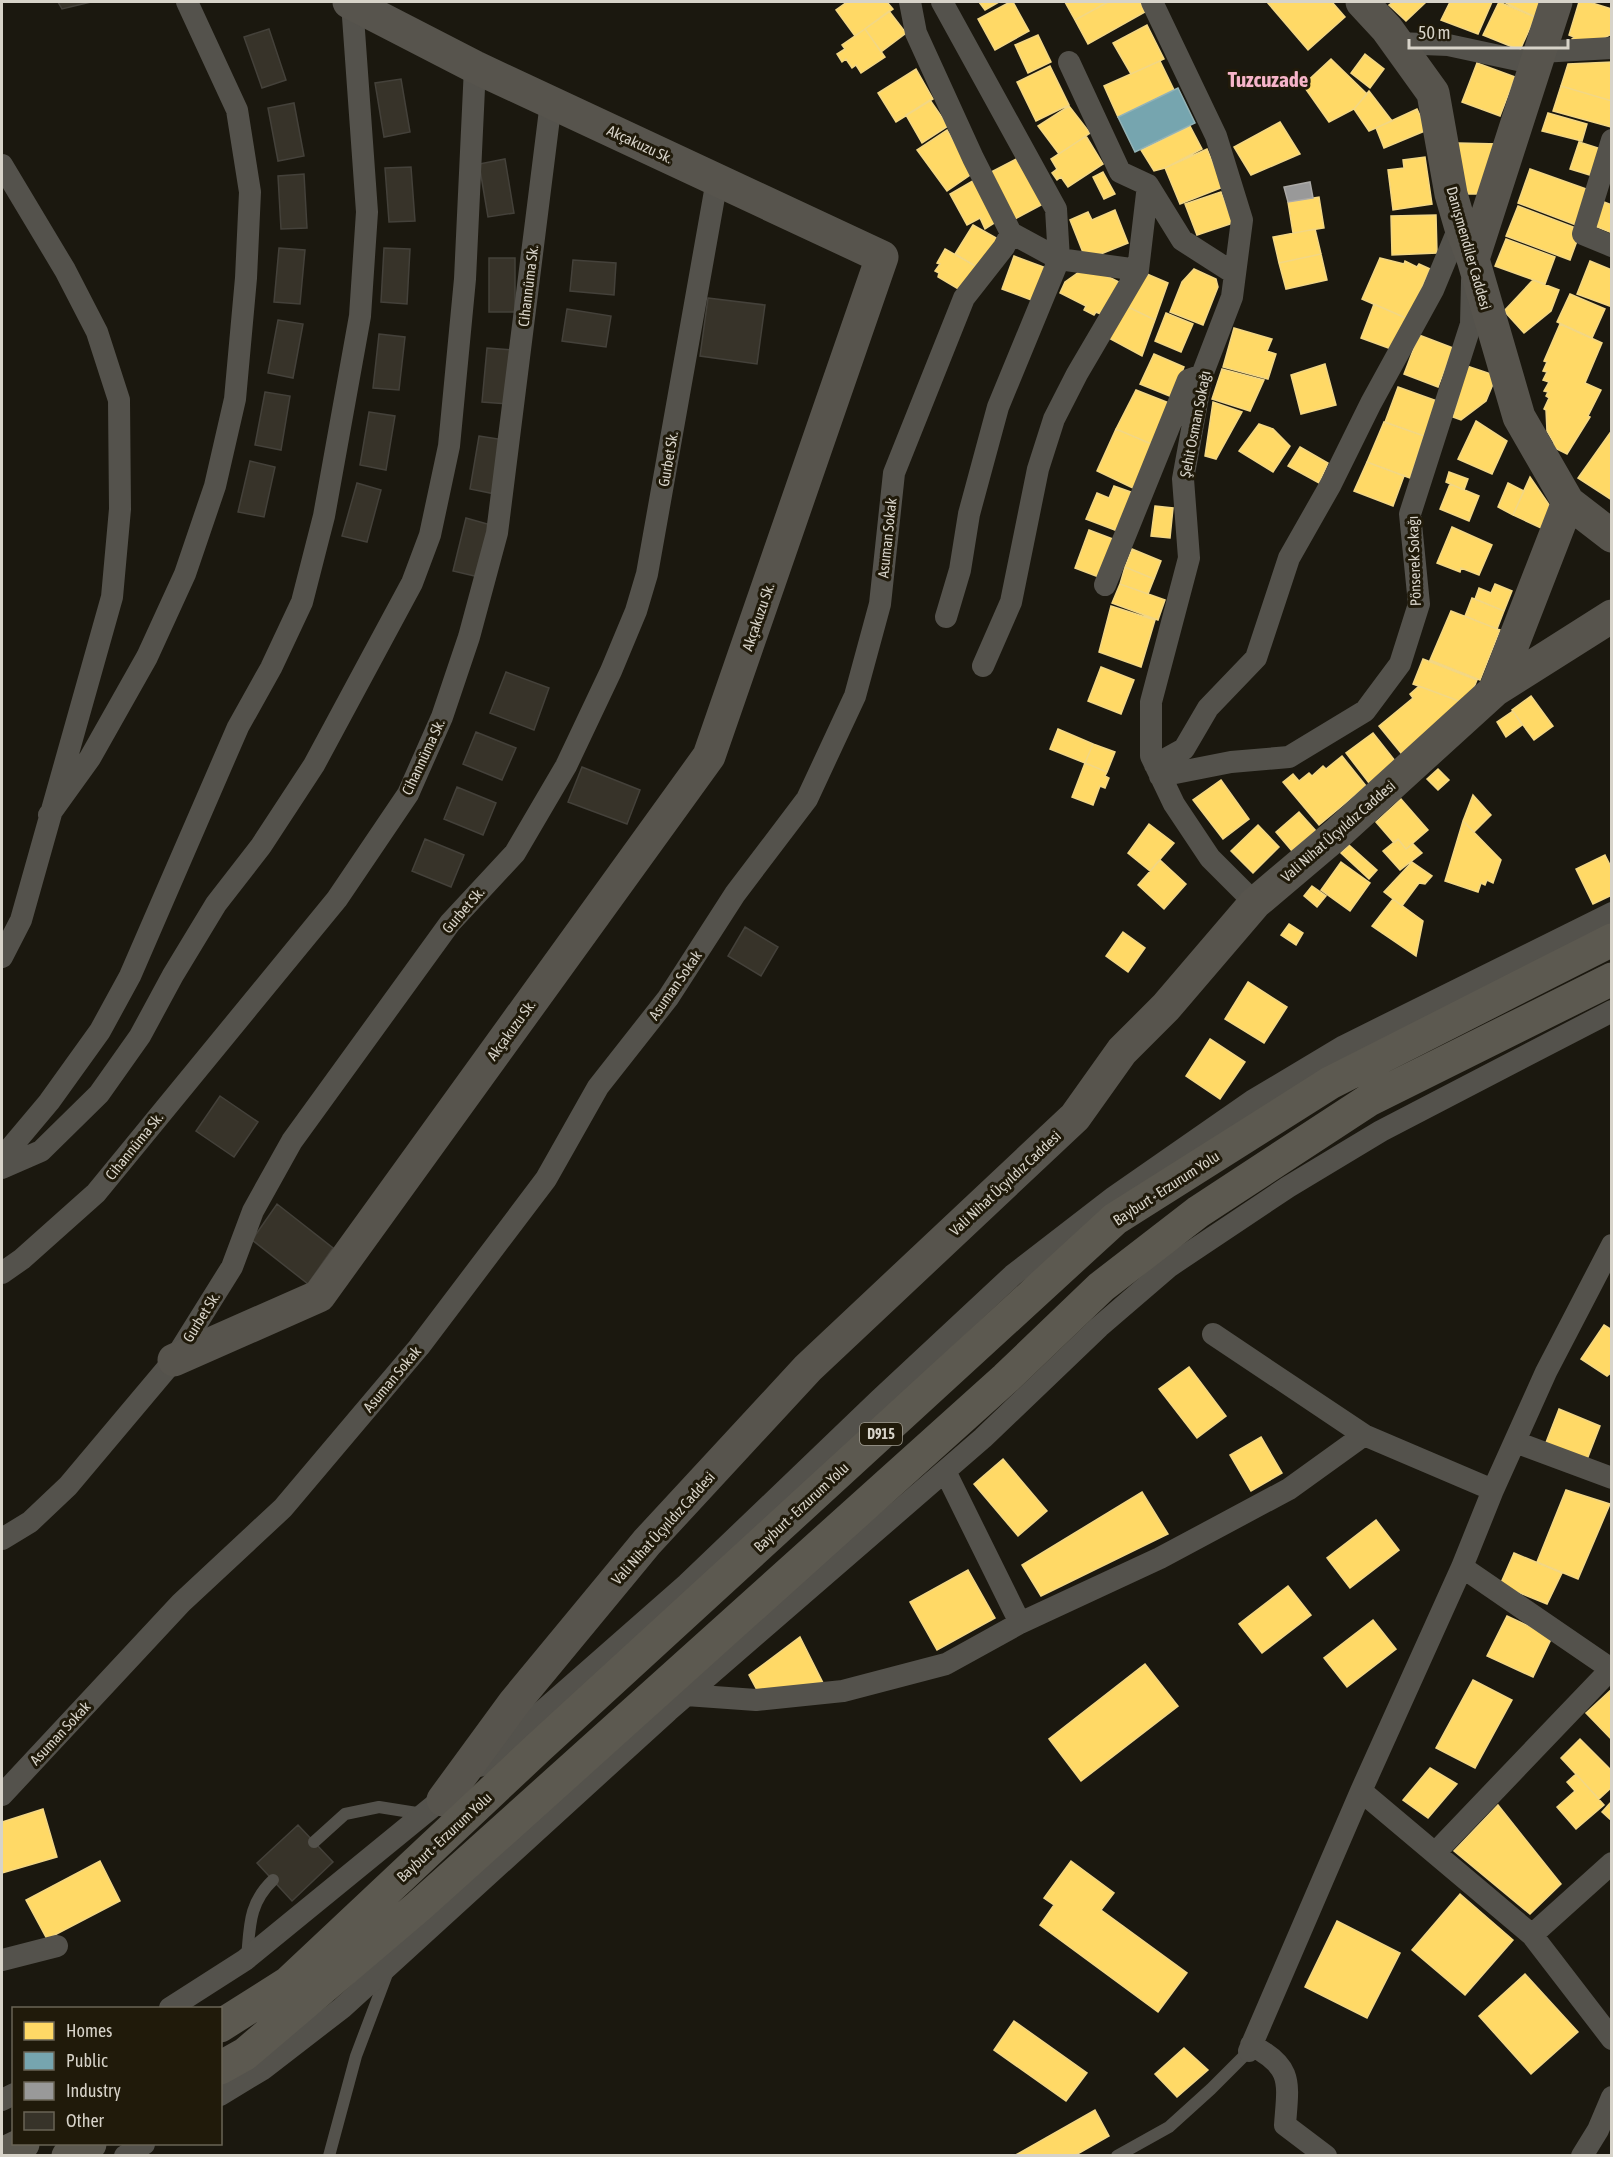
<svg xmlns="http://www.w3.org/2000/svg" width="1613" height="2157" viewBox="0 0 1613 2157" font-family="'Asap Condensed',sans-serif">
<style>
.homes{fill:#ffd966;stroke:#f3d784;stroke-width:1.5}
.public{fill:#76a5af;stroke:#93b3b7;stroke-width:1.5}
.industry{fill:#999;stroke:#acaaa7;stroke-width:1.5}
.building{fill:#373329;stroke:#44413a;stroke-width:1.5}
.lines{fill:none;stroke-linecap:round;stroke-linejoin:round}
.lane{stroke:#54524c;stroke-width:12}
.street{stroke:#54524c;stroke-width:22}
.secondary{stroke:#57544d;stroke-width:33}
.highway{stroke:#5c5950;stroke-width:33}
.labels{text-anchor:middle;dominant-baseline:central;stroke-width:6;stroke-linejoin:round;paint-order:stroke}
.shield{fill:#201a0a;stroke:#a09c90;stroke-width:1.5}
.shield-label{font-size:14px;font-weight:bold;fill:#d7d3c9}
.street-label{font-size:15px;fill:#d7d3c9;stroke:#201a0a}
.district-label{font-size:21px;font-weight:bold;fill:#f6b4c9;stroke:#201a0a}
</style>
<rect width="100%" height="100%" fill="#1b180f"/>
<path class="homes" d="M847,2H887L893,9L855,36L836,10Z
M979,2H999L985,10Z
M1010,2H1013L1029,31L995,50L978,19Z
M1065,2H1108L1075,20Z
M1108,2H1140L1145,12L1088,44L1075,20Z
M1267,2H1332L1345,17L1308,50Z
M1393,2H1426L1406,21L1389,5Z
M1450,2H1492L1478,34L1441,20Z
M1499,2L1535,17L1520,50L1483,35Z
M1506,2H1541L1535,17L1506,3Z
M1579,2H1589L1612,9V34L1589,45L1572,39L1574,37L1569,35Z
M889,11L906,33L881,52L865,29Z
M1147,25L1164,59L1131,74L1113,43Z
M865,29L885,57L861,73L856,65L852,68L846,59L842,62L837,54L845,49L842,45Z
M1038,35L1051,62L1028,73L1015,45Z
M1365,54L1384,69L1370,88L1351,73Z
M1331,59L1367,94L1354,109L1329,122L1303,85Z
M1160,61L1174,90L1118,117L1104,86Z
M1612,62V101L1561,86L1568,64Z
M1477,63L1515,77L1500,116L1462,102Z
M1050,66L1069,105L1036,121L1017,82Z
M916,69L933,99L896,122L878,93Z
M1561,86L1612,101L1611,127L1553,111Z
M1369,91L1392,121L1369,131L1354,109Z
M930,100L948,126L922,143L906,115Z
M1069,106L1090,133L1059,154L1038,126Z
M1417,109L1427,130L1384,148L1376,128Z
M1548,113L1587,124L1582,141L1542,131Z
M1280,122L1300,154L1251,175L1234,147Z
M1190,126L1202,149L1165,168L1154,171L1141,150Z
M947,130L973,173L947,191L917,150Z
M1086,136L1103,164L1068,187L1061,177L1057,180L1052,173L1057,169L1051,159Z
M1579,142L1601,149L1593,176L1570,169Z
M1458,143L1499,144L1486,194H1465Z
M1207,149L1223,187L1180,204L1165,168Z
M1020,157L1045,203L1015,219L991,172Z
M1425,157L1432,204L1393,210L1388,170L1404,168L1403,160Z
M1530,169L1589,190L1576,225L1518,203Z
M1103,172L1115,194L1104,199L1093,177Z
M976,179L999,220L985,229L980,218L967,225L950,194Z
M1221,192L1233,223L1197,235L1185,204Z
M1319,197L1324,228L1293,233L1288,202Z
M1604,202L1612,205V233L1595,226Z
M1518,206L1581,230L1570,260L1506,236Z
M1115,210L1128,243L1086,260L1070,220L1088,212L1092,220Z
M1436,215L1437,253L1392,255L1391,216Z
M973,225L998,239L979,268L955,254Z
M1315,229L1321,254L1279,263L1273,237Z
M1506,239L1555,257L1545,284L1495,266Z
M945,249L979,268L965,293L938,277L939,273L935,271L940,264L937,263Z
M1321,254L1327,280L1286,289L1279,263Z
M1014,256L1046,268L1034,301L1002,289Z
M1380,258L1404,264L1405,261L1417,267L1419,264L1430,269L1408,319L1362,299Z
M1590,261L1612,270V307L1577,294Z
M1194,269L1216,279L1218,287L1203,325L1170,312L1182,282Z
M1079,272L1103,274L1121,283L1105,316L1096,312L1094,315L1084,310L1086,306L1060,293L1065,282Z
M1147,274L1168,283L1155,320L1126,306Z
M1533,280L1559,290L1551,311L1524,333L1504,311Z
M1570,294L1605,309L1592,338L1557,322Z
M1374,304L1408,319L1394,350L1361,338Z
M1124,305L1155,320L1142,356L1105,336Z
M1166,313L1193,324L1181,352L1155,341Z
M1560,324L1602,343L1585,383L1601,390L1588,416L1590,417L1567,454L1553,447L1554,443L1547,431L1546,410L1544,409L1549,398L1546,396L1548,392L1544,391L1549,382L1543,380L1547,372L1543,371L1547,362L1544,361Z
M1234,328L1272,339L1267,351L1276,354L1268,379L1223,367Z
M1419,335L1453,348L1438,387L1404,374Z
M1154,354L1184,367L1172,397L1140,384Z
M1325,364L1336,405L1301,414L1291,375Z
M1467,366L1491,374L1493,384L1486,401L1461,420L1453,417Z
M1222,369L1264,380L1250,411L1212,399Z
M1398,387L1437,401L1424,436L1385,422Z
M1136,390L1169,403L1154,445L1116,429Z
M1213,402L1242,412L1216,459L1205,456Z
M1476,421L1507,441L1492,474L1458,459Z
M1384,422L1424,436L1410,478L1367,462Z
M1259,424L1273,429L1290,446L1273,472L1239,451Z
M1116,429L1156,446L1137,490L1097,471Z
M1612,430V500L1578,478Z
M1300,447L1328,463L1319,483L1288,466Z
M1367,462L1404,476L1393,506L1354,491Z
M1449,472L1468,479L1464,490L1446,482Z
M1530,477L1550,506L1541,528L1513,515Z
M1508,483L1524,491L1513,515L1498,507Z
M1450,484L1479,496L1469,521L1440,509Z
M1114,486L1131,492L1120,532L1086,519L1097,493L1109,498Z
M1155,506L1173,508L1170,538L1151,536Z
M1452,527L1492,545L1479,575L1461,568L1460,572L1437,563Z
M1089,530L1118,541L1104,579L1075,568Z
M1132,549L1161,561L1154,579L1125,567Z
M1125,567L1154,579L1148,594L1120,584Z
M1120,584L1165,600L1158,620L1112,603Z
M1495,584L1512,591L1504,611L1475,599L1479,588L1491,593Z
M1472,598L1504,611L1497,629L1465,616Z
M1111,606L1155,620L1141,667L1099,652Z
M1451,611L1500,630L1480,680L1430,660Z
M1423,659L1477,680L1467,704L1413,684Z
M1101,667L1134,680L1121,714L1088,701Z
M1419,686L1467,704L1405,758L1379,726L1413,698L1410,694Z
M1531,696L1553,726L1534,740L1512,710Z
M1513,711L1522,725L1506,737L1497,722Z
M1058,729L1093,744L1085,763L1050,749Z
M1373,733L1396,762L1369,783L1346,753Z
M1093,744L1115,752L1107,772L1085,763Z
M1342,756L1366,786L1319,825L1283,782L1293,774L1299,781L1309,773L1312,776L1323,766L1326,769Z
M1085,763L1107,772L1105,776L1109,778L1105,788L1100,786L1093,805L1072,797Z
M1438,769L1449,780L1438,790L1427,779Z
M1221,780L1249,819L1223,839L1193,800Z
M1473,795L1491,815L1474,832L1463,821Z
M1401,799L1428,830L1406,849L1398,839L1394,843L1376,822Z
M1299,812L1316,831L1292,851L1276,832Z
M1463,821L1501,860L1493,883L1487,880L1485,885L1481,883L1478,892L1445,881Z
M1149,824L1174,843L1150,871L1128,853Z
M1258,825L1279,847L1253,873L1231,851Z
M1398,839L1406,849L1413,844L1422,853L1400,870L1383,851Z
M1349,845L1377,870L1369,879L1341,853Z
M1605,855L1612,869V895L1593,904L1576,869Z
M1160,860L1186,884L1164,909L1138,885Z
M1341,862L1370,883L1350,911L1321,890Z
M1412,862L1432,876L1425,884L1419,883L1402,906L1384,892Z
M1312,886L1326,896L1317,907L1304,896Z
M1393,899L1423,921L1416,956L1372,926Z
M1289,924L1303,933L1296,945L1281,935Z
M1123,932L1145,948L1128,972L1106,956Z
M1248,982L1287,1007L1264,1043L1225,1019Z
M1210,1039L1245,1062L1220,1099L1186,1076Z
M1604,1325L1612,1330V1372L1607,1376L1581,1359Z
M1189,1367L1226,1416L1197,1438L1159,1389Z
M1559,1409L1600,1426L1586,1462L1545,1445Z
M1261,1437L1282,1473L1251,1491L1230,1455Z
M1003,1459L1047,1511L1018,1536L974,1484Z
M1566,1490L1610,1504L1578,1579L1537,1562Z
M1142,1492L1168,1534L1041,1596L1022,1565Z
M1376,1520L1399,1550L1350,1588L1327,1558Z
M1514,1553L1562,1573L1547,1604L1500,1585Z
M968,1570L995,1618L937,1650L910,1602Z
M1288,1586L1311,1615L1262,1653L1239,1624Z
M1507,1616L1552,1637L1533,1677L1487,1656Z
M1373,1620L1396,1649L1347,1687L1324,1658Z
M800,1637L823,1683L758,1692L749,1675Z
M1145,1664L1178,1706L1081,1781L1049,1739Z
M1473,1680L1512,1700L1475,1768L1436,1748Z
M1612,1689V1740L1586,1713Z
M1580,1739L1612,1771V1787L1599,1799L1561,1758Z
M1430,1768L1457,1784L1428,1818L1403,1800Z
M1576,1774L1604,1805L1576,1829L1557,1807L1575,1791L1567,1782Z
M1612,1801V1821L1602,1812Z
M1498,1805L1561,1884L1530,1914L1454,1851Z
M43,1809L57,1857L2,1873V1822Z
M100,1861L120,1901L47,1939L26,1900Z
M1071,1861L1114,1893L1101,1910L1187,1973L1158,2012L1040,1925L1054,1905L1044,1898Z
M1460,1894L1513,1940L1465,1995L1412,1950Z
M1337,1921L1400,1953L1367,2018L1305,1987Z
M1525,1974L1578,2032L1531,2074L1479,2016Z
M1014,2021L1087,2073L1066,2101L994,2050Z
M1184,2048L1208,2070L1177,2097L1155,2074Z
M1095,2110L1109,2136L1074,2156H1014Z"/>
<path class="public" d="M1178,88L1195,123L1135,152L1118,117Z"/>
<path class="industry" d="M1310,182L1313,198L1288,202L1284,187Z"/>
<path class="building" d="M58,2H91L62,9Z
M269,29L286,80L262,88L244,37Z
M401,79L410,132L384,137L375,83Z
M294,103L304,156L278,161L268,108Z
M505,159L514,213L488,217L479,164Z
M411,167L415,221L389,222L385,168Z
M304,174L307,228L281,229L278,176Z
M279,248L305,250L300,304L274,302Z
M384,248L410,249L407,304L381,302Z
M489,258H515V312H489Z
M573,260L616,263L614,295L570,291Z
M708,298L765,305L757,364L700,356Z
M567,309L611,316L606,347L562,341Z
M278,320L303,324L293,378L268,373Z
M379,334L405,337L399,390L373,388Z
M487,348L513,350L508,404L482,402Z
M265,392L290,396L281,450L255,445Z
M369,412L395,416L386,470L360,465Z
M479,436L505,440L495,494L470,489Z
M250,461L275,467L264,517L238,512Z
M357,483L381,490L367,542L342,536Z
M466,518L491,525L479,577L453,571Z
M506,672L549,688L534,730L490,713Z
M476,732L516,748L502,780L463,764Z
M582,767L640,790L627,824L568,802Z
M457,787L496,803L483,835L444,819Z
M425,839L464,855L451,887L412,871Z
M745,927L778,947L761,976L728,956Z
M220,1096L258,1122L234,1157L196,1131Z
M277,1204L333,1248L308,1284L252,1240Z
M298,1825L333,1862L292,1901L257,1863Z"/>
<g class="lines">
<path class="lane" d="M314,1842L345,1814L379,1807L423,1814
M247,1958C250,1927 248,1904 273,1880
M329,2156L356,2056L387,1974
M1117,2156L1169,2127L1211,2089L1249,2051"/>
<path class="street" d="M910,2L916,33L973,158L1011,233
M942,2L1056,209L1059,259L998,407L969,514L960,570L946,617
M1152,2L1216,136L1242,220L1232,297L1202,375L1183,479L1189,558L1151,702V756L1174,804L1210,858L1255,903
M1398,43L1448,45L1536,64
M1540,52L1612,48
M1069,62L1120,172L1148,185L1182,240L1235,274
M1612,140L1583,234L1612,246
M2,165L65,270L97,332L119,400L120,509L112,597L21,920L2,957
M1105,585L1188,380L1202,375
M983,666L1011,602L1038,469L1054,419L1077,374L1138,270
M1155,765L1184,749L1208,708L1256,658L1289,558L1331,484L1371,403L1433,290L1460,225
M1160,776L1231,762L1289,757L1365,711L1400,664L1419,604L1410,514L1471,324L1472,281
M49,815L90,758L147,657L185,574L215,486L235,399L246,278L250,192L237,110L187,2
M2,1158L49,1102L100,1031L130,976L238,727L271,668L302,602L324,516L360,316L367,212L352,3
M2,1168L41,1151L99,1094L140,1036L173,975L216,904L261,846L314,765L412,583L430,535L449,446L465,279L475,67
M2,1273L22,1259L96,1193L337,899L408,794L442,717L469,637L497,533L551,102
M1213,1334L1364,1435L1493,1490
M1515,1442L1612,1478
M945,1471L1020,1623
M2,1539L30,1522L68,1486L174,1360L232,1267L253,1211L292,1141L450,923L515,853L566,766L611,671L636,611L647,574L717,180
M686,1695L756,1700L843,1691L946,1664L1020,1623L1160,1558L1289,1489L1364,1435
M480,1766L687,1584L879,1400L1013,1275L1114,1197L1252,1101L1344,1046L1612,913
M1361,1791L1532,1935L1612,1863
M2,1795L181,1603L283,1508L419,1347L546,1179L598,1087L668,998L735,894L807,799L855,696L880,604L894,473L964,298L1004,247L1011,233L1059,259L1138,270L1148,185
M1435,1853L1611,1669L1462,1567
M1532,1935L1612,2039
M2,1960L57,1946
M170,2008L245,1960L453,1790
M1251,2045C1294,2067 1288,2083 1285,2125L1326,2156
M1249,2051L1361,1791L1462,1567L1493,1490L1546,1372L1612,1245
M220,2095L263,2069L342,2008L668,1711L983,1438L1099,1327L1170,1266L1288,1187L1381,1131L1612,1011
M2,2100L14,2094
M125,2156L144,2144
M1582,2156L1598,2130L1612,2097"/>
<path class="secondary" d="M1362,2L1387,29L1433,93L1451,194L1460,225L1473,259L1519,417L1568,502L1612,536
M1473,259L1556,2
M1495,690L1568,502
M174,1360L319,1296L709,756L882,257L475,67L349,2
M443,1800L514,1703L647,1542L808,1368L1075,1117L1122,1051L1166,1007L1255,903L1339,832L1495,690L1612,616"/>
<path class="highway" d="M220,2026L288,1983L538,1748L1115,1219L1330,1083L1612,940
M220,2068L245,2054L419,1906L1006,1378L1101,1287L1198,1212L1369,1100L1612,979
M2,2154L23,2144
M68,2156L90,2144"/>
</g>
<g class="labels">
<rect class="shield" x="860" y="1423" width="42" height="22" rx="4.5"/>
<g class="shield-label">
<text x="881" y="1434">D915</text>
</g>
<g class="street-label">
<text transform="translate(640 144) rotate(25)">Akçakuzu Sk.</text>
<text transform="translate(1469 248) rotate(74)">Danışmendiler Caddesi</text>
<text transform="translate(528 286) rotate(-83)">Cihannüma Sk.</text>
<text transform="translate(1195 424) rotate(-79)">Şehit Osman Sokağı</text>
<text transform="translate(668 459) rotate(-80)">Gurbet Sk.</text>
<text transform="translate(887 538) rotate(-84)">Asuman Sokak</text>
<text transform="translate(1414 561) rotate(-92)">Pönserek Sokağı</text>
<text transform="translate(758 617) rotate(-71)">Akçakuzu Sk.</text>
<text transform="translate(423 757) rotate(-65)">Cihannüma Sk.</text>
<text transform="translate(1338 831) rotate(-41)">Vali Nihat Üçyıldız Caddesi</text>
<text transform="translate(463 910) rotate(-49)">Gurbet Sk.</text>
<text transform="translate(675 985) rotate(-55)">Asuman Sokak</text>
<text transform="translate(511 1030) rotate(-54)">Akçakuzu Sk.</text>
<text transform="translate(134 1146) rotate(-51)">Cihannüma Sk.</text>
<text transform="translate(1005 1183) rotate(-43)">Vali Nihat Üçyıldız Caddesi</text>
<text transform="translate(1166 1188) rotate(-33)">Bayburt - Erzurum Yolu</text>
<text transform="translate(201 1317) rotate(-58)">Gurbet Sk.</text>
<text transform="translate(392 1379) rotate(-50)">Asuman Sokak</text>
<text transform="translate(801 1507) rotate(-43)">Bayburt - Erzurum Yolu</text>
<text transform="translate(663 1528) rotate(-48)">Vali Nihat Üçyıldız Caddesi</text>
<text transform="translate(60 1733) rotate(-47)">Asuman Sokak</text>
<text transform="translate(444 1837) rotate(-43)">Bayburt - Erzurum Yolu</text>
</g>
<g class="district-label">
<text x="1268" y="79">Tuzcuzade</text>
</g>
</g>
<rect width="1613" height="2157" fill="none" stroke="#d7d3c9" stroke-width="6"/>
<rect x="12" y="2007" width="210" height="138" fill="#201a0a" stroke="#696456" stroke-width="1.5"/>
<rect x="24" y="2022" width="30" height="18" fill="#ffd966" stroke="#696456" stroke-width="1.5"/>
<text x="66" y="2037" font-size="18" fill="#d7d3c9">Homes</text>
<rect x="24" y="2052" width="30" height="18" fill="#76a5af" stroke="#696456" stroke-width="1.5"/>
<text x="66" y="2067" font-size="18" fill="#d7d3c9">Public</text>
<rect x="24" y="2082" width="30" height="18" fill="#999999" stroke="#696456" stroke-width="1.5"/>
<text x="66" y="2097" font-size="18" fill="#d7d3c9">Industry</text>
<rect x="24" y="2112" width="30" height="18" fill="#373329" stroke="#696456" stroke-width="1.5"/>
<text x="66" y="2127" font-size="18" fill="#d7d3c9">Other</text>
<path d="M1409 39v9h159v-9" fill="none" stroke="#d7d3c9" stroke-width="3"/>
<text x="1418" y="39" font-size="18" fill="#d7d3c9" stroke="#201a0a" stroke-width="4.5" paint-order="stroke">50 m</text>
</svg>
